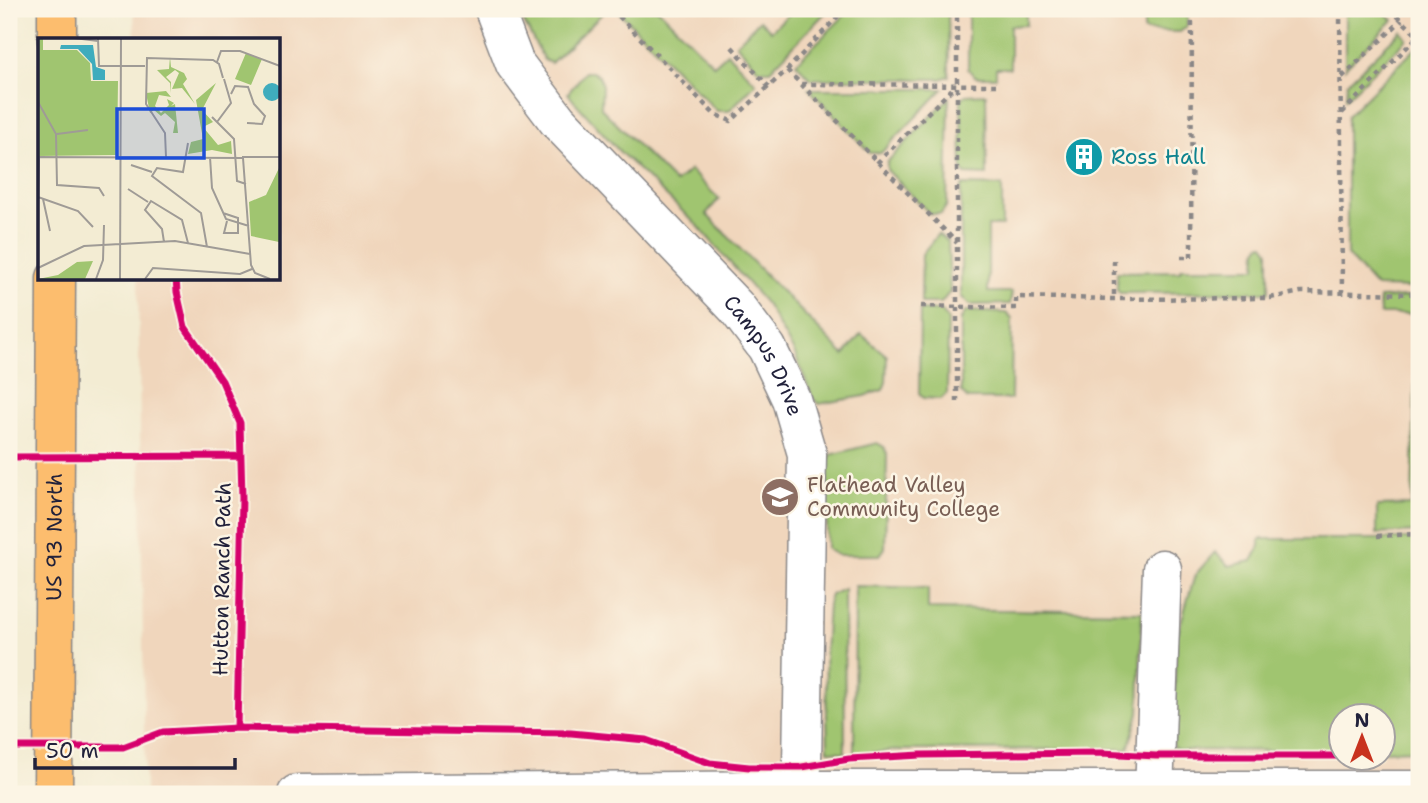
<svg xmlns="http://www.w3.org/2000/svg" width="1428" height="803" viewBox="0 0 1428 803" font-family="'Shantell Sans',sans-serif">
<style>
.built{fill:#f0d6bc;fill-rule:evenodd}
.green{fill:#a0c570;stroke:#617456;stroke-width:2}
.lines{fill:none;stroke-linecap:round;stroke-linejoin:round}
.minor-casing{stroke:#8a8787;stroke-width:41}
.major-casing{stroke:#8a8787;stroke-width:41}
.path{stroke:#8a8787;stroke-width:4.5;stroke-dasharray:5 5;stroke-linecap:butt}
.minor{stroke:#fff;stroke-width:38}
.major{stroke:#fcbd6e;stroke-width:38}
.cycleway-casing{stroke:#fcf5e5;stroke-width:11}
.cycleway{stroke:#d6006c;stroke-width:7}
.labels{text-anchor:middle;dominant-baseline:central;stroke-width:5;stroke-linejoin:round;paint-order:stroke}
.culture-label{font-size:21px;fill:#0d838f;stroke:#fcf5e5;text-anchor:start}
.street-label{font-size:21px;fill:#22223b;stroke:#fcf5e5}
.education-label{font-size:21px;fill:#785e54;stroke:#fcf5e5;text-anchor:start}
.inset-road{fill:none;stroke:#9f9b96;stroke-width:2}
.view{fill:#1d4ed8;fill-opacity:0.15;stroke:#1d4ed8;stroke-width:3.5}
.inset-edge{fill:none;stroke:#22223b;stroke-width:3.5}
</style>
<rect width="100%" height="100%" fill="#fcf5e5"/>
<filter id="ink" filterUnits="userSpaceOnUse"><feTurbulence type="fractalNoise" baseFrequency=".0143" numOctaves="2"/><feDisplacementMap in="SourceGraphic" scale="14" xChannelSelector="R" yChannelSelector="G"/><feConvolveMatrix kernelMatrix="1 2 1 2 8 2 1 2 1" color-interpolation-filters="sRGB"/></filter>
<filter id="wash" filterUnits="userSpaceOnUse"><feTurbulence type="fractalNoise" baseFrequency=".00686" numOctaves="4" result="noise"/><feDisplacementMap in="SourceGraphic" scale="28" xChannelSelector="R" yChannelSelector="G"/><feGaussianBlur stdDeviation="1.57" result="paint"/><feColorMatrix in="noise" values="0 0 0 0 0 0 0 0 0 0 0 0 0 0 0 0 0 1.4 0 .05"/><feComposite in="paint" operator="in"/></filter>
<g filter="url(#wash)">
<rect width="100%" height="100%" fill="#f3ecd3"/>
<path class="built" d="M134,9H1419V794H145L138,278H278V40H135ZM1340,716H1382V758H1340Z"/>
<path class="green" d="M9,9H13L9,457Z
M517,9H607L551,63L544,60Z
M616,9H658L714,65L727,53L756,83L729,111H717Z
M794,9H829L770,70H759L736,44L760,20L771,31Z
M851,9H948L949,76L941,79H811L796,63Z
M968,9H1026V25L1010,26V68H996V77H976L968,69Z
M1144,9H1188L1187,26L1180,32L1144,31Z
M1345,9H1381L1393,20L1345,68Z
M1401,31L1407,39L1346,98L1347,83Z
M1419,45V282L1413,288L1376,287L1347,255V116Z
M585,72H592L599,76L602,86L601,108L675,183L690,170L719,199L706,214L844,355L861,334L887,356L886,382L883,390L865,396L819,404L813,399L794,352L766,304L699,227L620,152L572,99L568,93Z
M809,89H943L881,153H870Z
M986,94L987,175L965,174L962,169L961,99L966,95Z
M949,98L947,205L941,214H930L887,170V162Z
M963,185L1002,186V226H988V292H1012L1010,304L969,305L961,296V188Z
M938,234L948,242L950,292L941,303H921L922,254Z
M1264,244L1269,251V292L1120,293L1117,290V272L1181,271V268H1256L1257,250L1260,245Z
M1413,297L1419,304V374H1415L1414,314H1380L1379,298Z
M920,310L942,311L948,321L947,393L941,399L924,398L919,393Z
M966,311L1006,313L1012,319L1011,399H968L961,392V319Z
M1415,383H1419V529L1418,532L1377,534V506L1412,505Z
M877,443L884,447L887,454L885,548L880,555H837L827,549V463L830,455Z
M1260,539H1419V750L1383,751L1382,716H1340V751L1180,750L1173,748L1176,639L1195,575L1215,552L1229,566L1252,561L1260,546Z
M855,586L928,588V609L1142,612L1139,713L1128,749L904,750L854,754Z
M844,589L845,753L828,750L825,654L828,604L831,595Z"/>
</g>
<g filter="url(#ink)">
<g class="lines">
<defs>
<g id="minor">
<path id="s1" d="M494,9L515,64L558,121L736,307L767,348L791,399L807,454L802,767L799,790"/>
<path d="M297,794L799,790H1419"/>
<path d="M1154,794L1162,569"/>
</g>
<g id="major">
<path d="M57,40V9"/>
<path id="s2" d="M53,794L56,278"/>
</g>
</defs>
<use href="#minor" class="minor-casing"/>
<use href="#major" class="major-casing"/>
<path class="path" d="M612,9L714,114L731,121L787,70L845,9
M1340,9L1342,293
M1390,9L1419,37
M732,47L769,87
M787,70L801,84L996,85
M1342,77L1402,20
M801,84L957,243
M1342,113L1418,36
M877,163L955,86
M1181,257H1191L1192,9
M1114,260V299
M921,306L1016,308V297L1114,299L1270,298L1301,292L1419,294
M957,402V9
M1377,536L1419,534"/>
<use href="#minor" class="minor"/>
<use href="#major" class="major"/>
<defs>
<path id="cycleway" d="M176,278L177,292L185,327L222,381L240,423L242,498L237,728
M9,457L240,456
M9,747H123L163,732L237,728L571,733L646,740L710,763L749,767H802L849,759L921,755L1102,753L1156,756H1340"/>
</defs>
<use href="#cycleway" class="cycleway-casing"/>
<use href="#cycleway" class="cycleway"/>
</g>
</g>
<defs>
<symbol id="building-disc" viewBox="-11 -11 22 22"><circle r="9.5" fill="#0f9aa8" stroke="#fcf5e5"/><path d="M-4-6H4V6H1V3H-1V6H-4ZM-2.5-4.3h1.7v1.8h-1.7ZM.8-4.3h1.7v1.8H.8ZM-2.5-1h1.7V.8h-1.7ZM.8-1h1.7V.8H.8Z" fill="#fff"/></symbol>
<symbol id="university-disc" viewBox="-11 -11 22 22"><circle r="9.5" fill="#8d6e63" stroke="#fcf5e5"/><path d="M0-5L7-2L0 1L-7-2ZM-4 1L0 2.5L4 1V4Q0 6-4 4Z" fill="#fff"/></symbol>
</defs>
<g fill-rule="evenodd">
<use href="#building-disc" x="1062" y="135" width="44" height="44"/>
<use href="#university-disc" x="758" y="475" width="44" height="44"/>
</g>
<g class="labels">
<g class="culture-label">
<text x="1111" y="157">Ross Hall</text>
</g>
<g class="street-label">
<text stroke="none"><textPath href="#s1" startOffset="444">Campus Drive</textPath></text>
<text stroke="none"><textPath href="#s2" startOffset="257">US 93 North</textPath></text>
<text transform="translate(222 579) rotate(-89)">Hutton Ranch Path</text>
</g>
<g class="education-label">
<text x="807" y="485">Flathead Valley<tspan x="807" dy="24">Community College</tspan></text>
</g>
</g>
<g transform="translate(38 38)">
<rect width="242" height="242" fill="#f3ecd3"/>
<path d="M0,0H5V12H39L52,25L53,43H80L79,117L0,118ZM208,15L224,21L213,47L197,41ZM132,19L133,29L146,35L149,41L145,46L157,66L144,50L134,51L141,35L137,32L128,39L133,44L132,55V45L119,32L131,31ZM178,45L164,72L175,84L165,89L180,107L193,103L194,116L174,112L150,116L153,104L165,101L158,62ZM128,53L133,59L121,57L117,68L123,75L131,67L129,61L136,65L133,68L137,66L140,95H135L137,84L127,75L123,78L116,72L112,75L108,55ZM241,130V204L213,198L211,164L228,157ZM55,223L47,241H0L20,237L39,224Z" fill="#a0c570"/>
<path d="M23,7H55L58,29L67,32V42H55L54,26L40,11H22ZM225 54a9 9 0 1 1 18 0a9 9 0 1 1-18 0Z" fill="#3facbd"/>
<path class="inset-road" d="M36,0L60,3M60,0L61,28H107M179,24L183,13H202L242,28M193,56L197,48L210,49L216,66L227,78L224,86L209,85M0,64L18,96L19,147L61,150L66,158M174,79L196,101L199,143L208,146M179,84L193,65L186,41M19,96L50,92M150,105L145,134L119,130L114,138L163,175L169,209M0,119L205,120L213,227L217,235L232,241M128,119L127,95L108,66L109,20L175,22L181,26L185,40M172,119L174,150L188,181L211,188M204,119H242M93,127L114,134M90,151L110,164M0,159L40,173L55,189M5,161L12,193M0,168L1,119M185,175L200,180V195H186L189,183M126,204L124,191L107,172L113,163L144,182L150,205M0,230L46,208L137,203L212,216M58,241L65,222L66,187M82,241L83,0M107,241L115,230L202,236L214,231"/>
<path class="view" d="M79,71H166V120H79Z"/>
<rect width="242" height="242" class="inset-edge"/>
</g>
<rect width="1428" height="803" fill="none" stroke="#fcf5e5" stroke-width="35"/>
<g transform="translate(1362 737)"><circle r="33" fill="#fcf5e5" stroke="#a5a1a1" stroke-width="2"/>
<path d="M0-5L12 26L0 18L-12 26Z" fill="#c8321e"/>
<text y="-10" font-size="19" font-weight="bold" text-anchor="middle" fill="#22223b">N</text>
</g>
<path d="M35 758v10h200v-10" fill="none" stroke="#22223b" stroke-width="3.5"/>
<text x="46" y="758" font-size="21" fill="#22223b" stroke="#fcf5e5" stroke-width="5" paint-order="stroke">50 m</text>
</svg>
